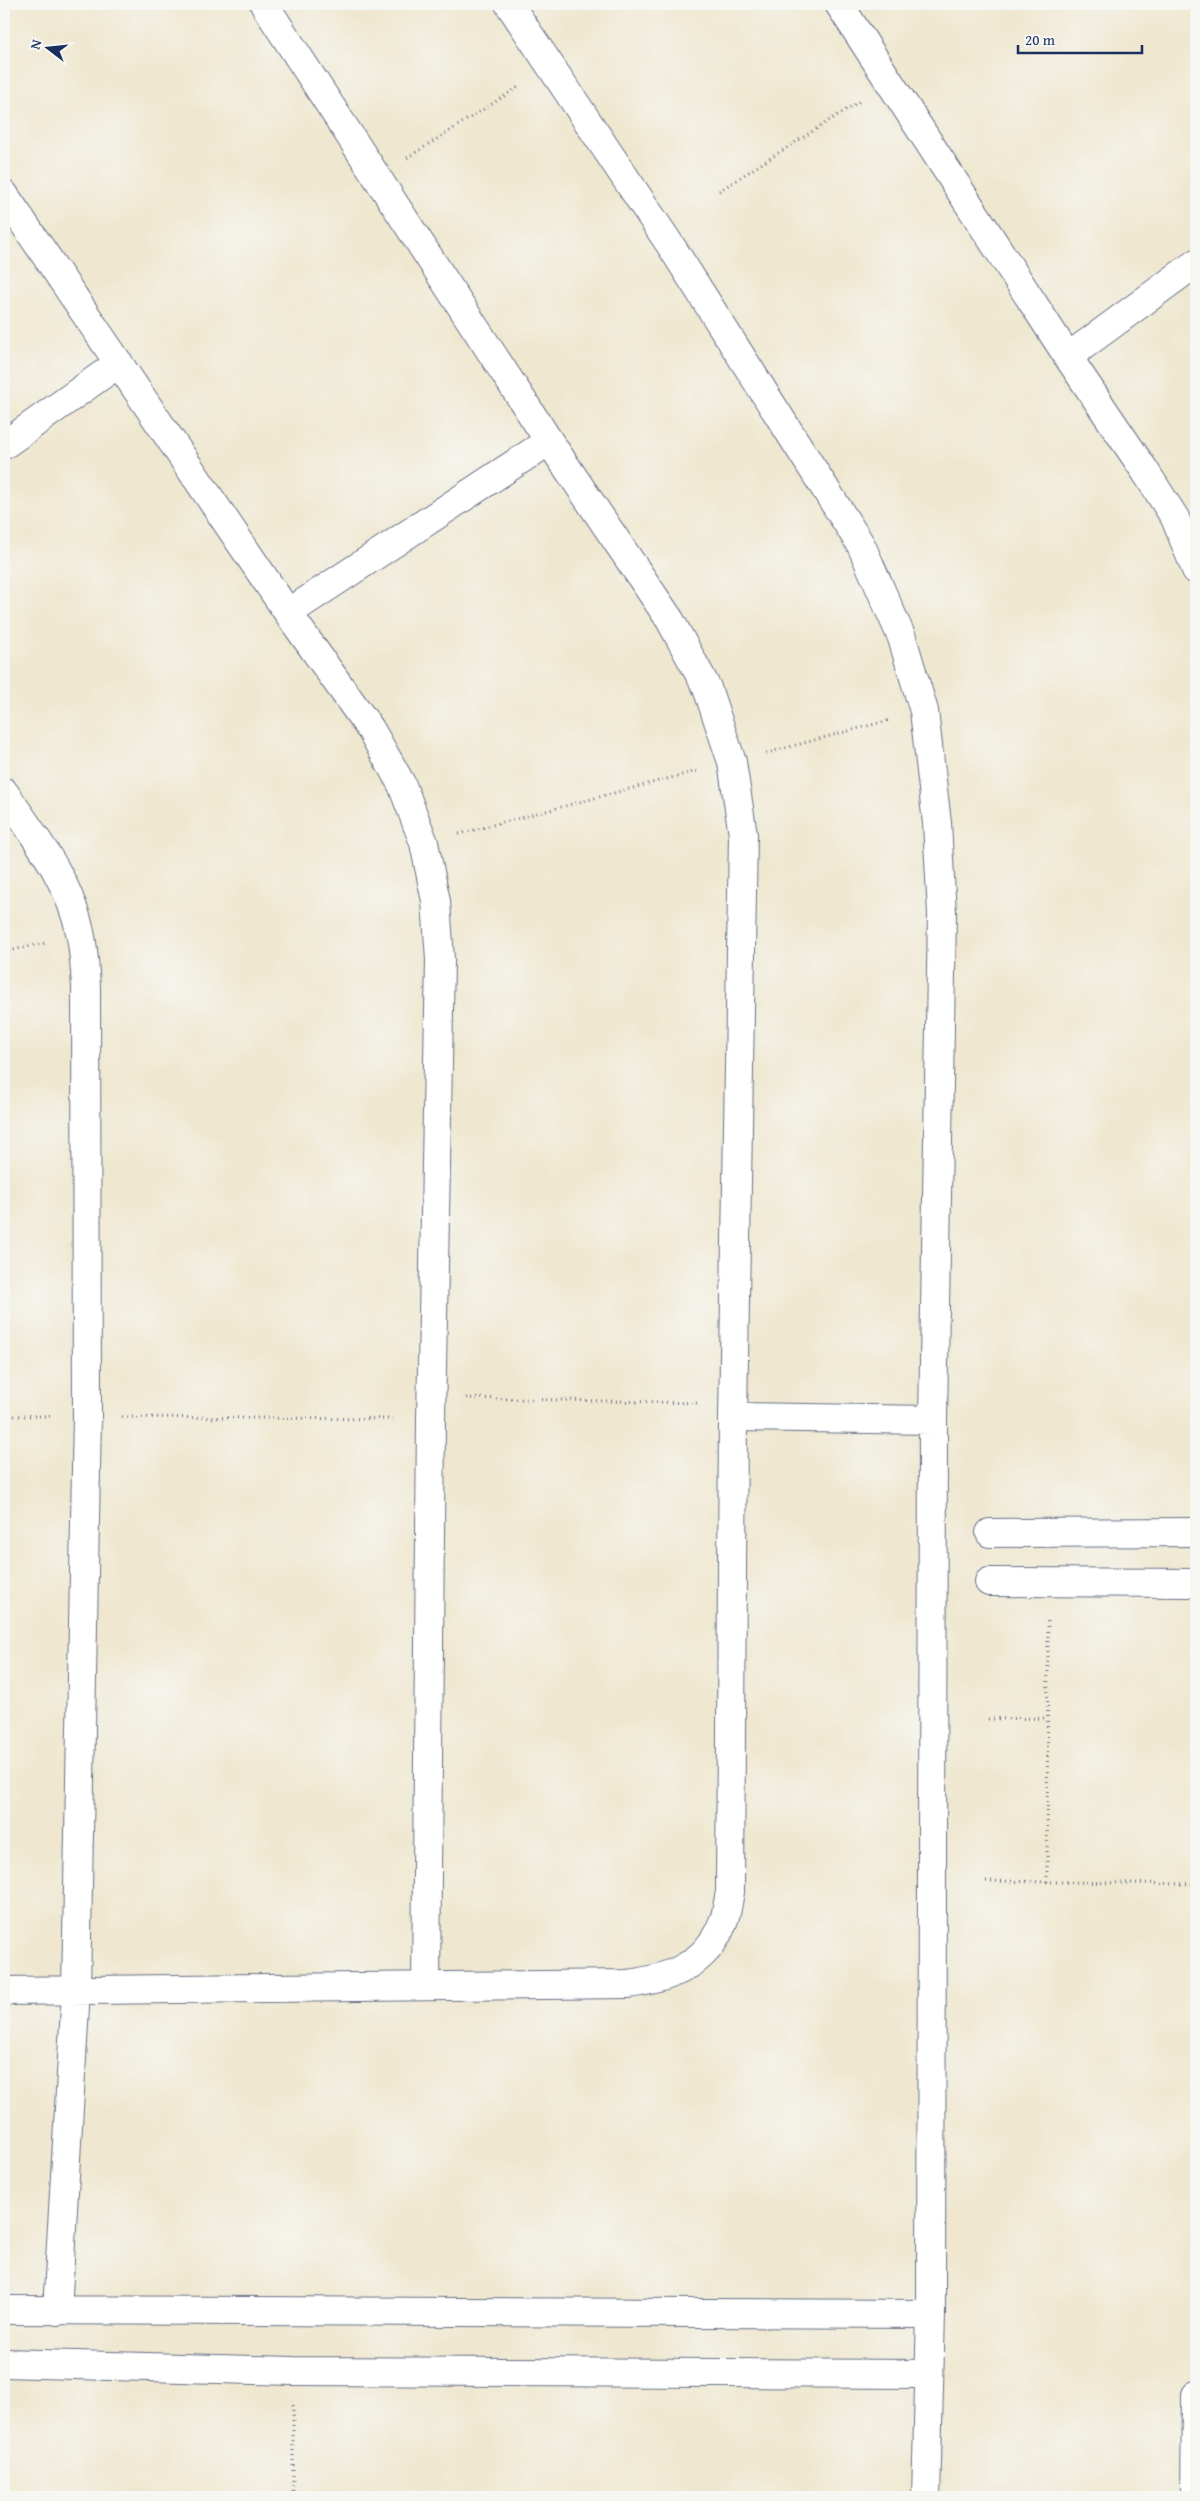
<svg xmlns="http://www.w3.org/2000/svg" width="1200" height="2501" viewBox="0 0 1200 2501" font-family="'Gentium Book Plus',serif">
<style>
.lines{fill:none;stroke-linecap:round;stroke-linejoin:round}
.minor-casing{stroke:#656f86;stroke-width:30}
.path{stroke:#656f86;stroke-width:3;stroke-dasharray:1 4;stroke-linecap:butt}
.minor{stroke:#fff;stroke-width:28}
</style>
<rect width="100%" height="100%" fill="#f6f6f2"/>
<filter id="ink" filterUnits="userSpaceOnUse"><feTurbulence type="fractalNoise" baseFrequency=".02" numOctaves="2"/><feDisplacementMap in="SourceGraphic" scale="10" xChannelSelector="R" yChannelSelector="G"/><feConvolveMatrix kernelMatrix="1 2 1 2 8 2 1 2 1" color-interpolation-filters="sRGB"/></filter>
<filter id="wash" filterUnits="userSpaceOnUse"><feTurbulence type="fractalNoise" baseFrequency=".0096" numOctaves="4" result="noise"/><feDisplacementMap in="SourceGraphic" scale="20" xChannelSelector="R" yChannelSelector="G"/><feGaussianBlur stdDeviation="1.12" result="paint"/><feColorMatrix in="noise" values="0 0 0 0 0 0 0 0 0 0 0 0 0 0 0 0 0 1.4 0 .05"/><feComposite in="paint" operator="in"/></filter>
<g filter="url(#wash)">
<rect width="100%" height="100%" fill="#efe7cf"/>
</g>
<g filter="url(#ink)">
<g class="lines">
<defs>
<path id="minor" d="M509,4L671,246L861,545L902,638L924,711L937,823L942,914L933,1420L931,2314L926,2497
M839,4L1068,357L1145,471L1175,518L1196,570
M4,194L288,613L371,730L402,785L424,843L436,901L440,960L431,1419L426,1986
M1068,357L1196,263
M4,445L119,363
M288,613L549,441
M4,792C35,837 71,882 81,937C84,953 85,970 86,987L87,1416L76,1990L57,2311
M733,1417L933,1420
M990,1533L1196,1532
M989,1582L1196,1583
M4,1991L627,1984C669,1979 707,1965 723,1922C727,1913 728,1901 730,1892L733,1417L743,835L732,762L707,688L670,620L549,441L264,4
M4,2310L931,2314
M4,2363L293,2371L929,2374
M1195,2497L1196,2395"/>
</defs>
<use href="#minor" class="minor-casing"/>
<path class="path" d="M407,158L520,86
M719,191L860,101
M766,753L890,720
M459,834L697,771
M4,952L45,943
M466,1398L698,1403
M4,1416H51
M122,1417L396,1419
M988,1719L1048,1718
M986,1881L1196,1884
M1047,1882L1048,1618
M293,2405V2497"/>
<use href="#minor" class="minor"/>
</g>
</g>
<rect width="1200" height="2501" fill="none" stroke="#f6f6f2" stroke-width="20"/>
<g transform="translate(48 48) rotate(286)" stroke="#f6f6f2" stroke-width="4" paint-order="stroke">
<path d="M0-4L9 19L0 12L-9 19Z" fill="#1b2f5e"/>
<text y="-8" font-size="14" font-weight="bold" text-anchor="middle" fill="#1b2f5e">N</text>
</g>
<path d="M1018 45v8h124v-8" fill="none" stroke="#1b2f5e" stroke-width="2.5"/>
<text x="1025" y="45" font-size="15" fill="#1b2f5e" stroke="#f6f6f2" stroke-width="4" paint-order="stroke">20 m</text>
</svg>
